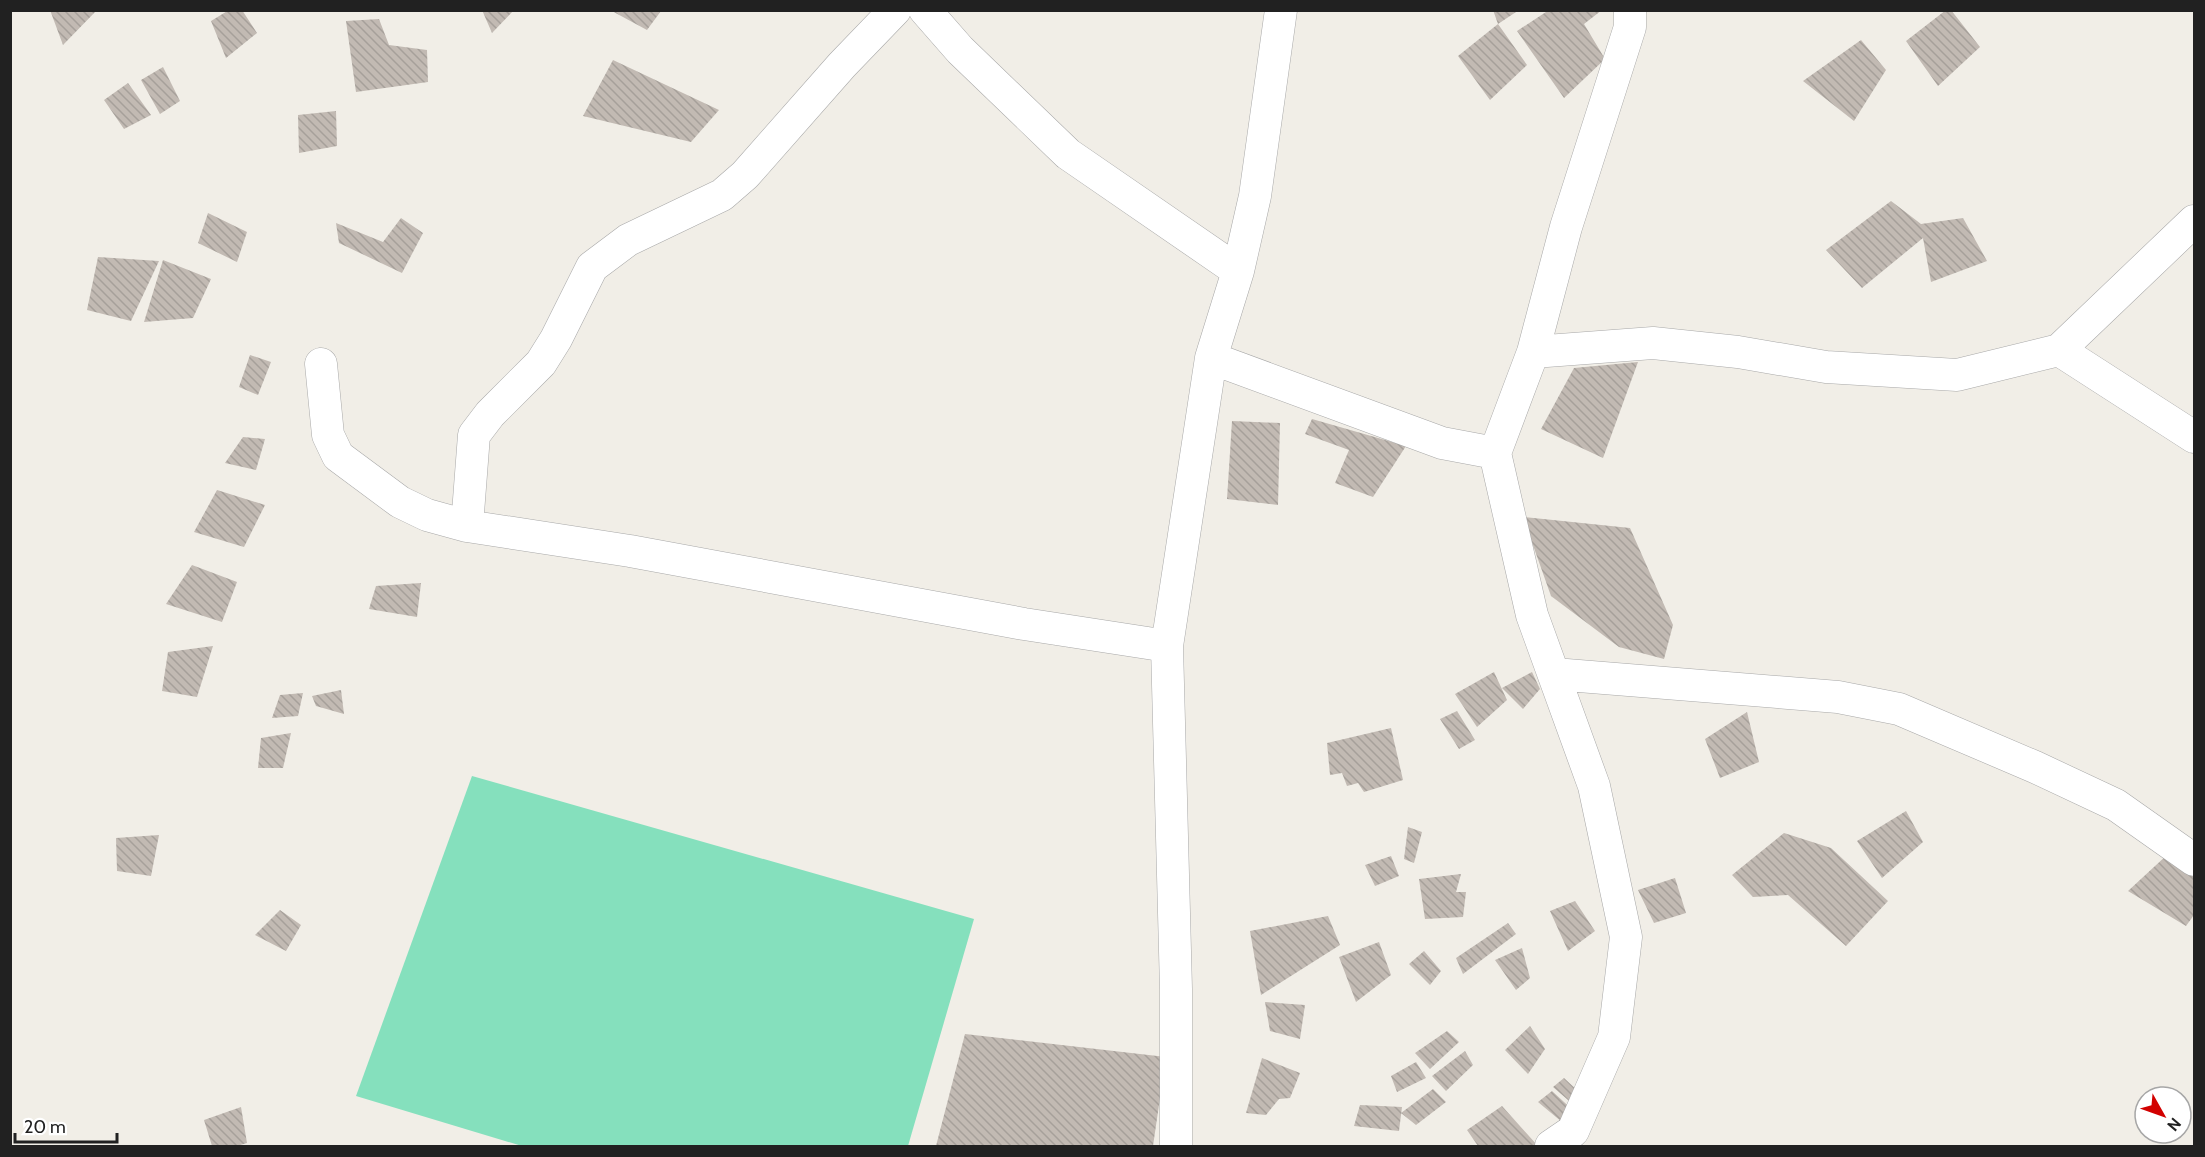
<svg xmlns="http://www.w3.org/2000/svg" width="2205" height="1157" viewBox="0 0 2205 1157" font-family="Cabin,sans-serif">
<style>
.pitch{fill:#85e0bd}
.building{fill:url(#building-back-hatch)}
.lines{fill:none;stroke-linecap:round;stroke-linejoin:round}
.minor-casing{stroke:#a8a8a8;stroke-width:33}
.minor{stroke:#fff;stroke-width:32}
</style>
<defs>
<pattern id="building-back-hatch" width="6" height="6" patternUnits="userSpaceOnUse" patternTransform="scale(1.5)"><rect width="6" height="6" fill="#c2bab3"/><path d="M-1 5l2 2M0 0l6 6M5-1l2 2" fill="none" stroke="#a6a09a"/></pattern>
</defs>
<rect width="100%" height="100%" fill="#f1eee7"/>
<path class="pitch" d="M472,776L974,919L908,1146H522L356,1096Z"/>
<path class="building" d="M50,10H97L63,45Z
M229,10H242L257,33L226,58L211,21Z
M482,10H514L492,33Z
M610,10H659L661,11L647,30Z
M1493,10H1519L1498,24Z
M1549,10H1602L1584,24L1605,59L1564,98L1517,31Z
M1946,10H1951L1980,47L1938,86L1906,41Z
M379,19L389,45L427,50L428,82L356,92L346,21Z
M1498,24L1527,65L1490,100L1458,56Z
M1861,40L1886,70L1854,121L1803,81Z
M613,60L719,110L691,142L583,116Z
M163,67L180,101L160,114L141,80Z
M128,83L151,115L124,129L104,100Z
M336,111L337,146L299,153L298,115Z
M1891,201L1921,224L1963,218L1987,261L1931,282L1923,238L1862,288L1826,250Z
M208,213L247,232L237,262L198,243Z
M401,218L423,233L402,273L339,243L336,223L383,242Z
M98,257L159,261L131,321L87,310Z
M163,260L211,279L193,318L144,322Z
M250,355L271,362L258,395L239,387Z
M1638,362L1603,458L1541,429L1574,368Z
M1312,419L1406,446L1373,497L1335,483L1349,450L1305,434Z
M1232,421L1280,423L1278,505L1227,499Z
M243,437L265,439L256,470L225,463Z
M217,490L265,505L244,547L194,532Z
M1523,517L1630,528L1673,625L1664,659L1619,647L1551,596Z
M192,565L237,582L222,622L166,604Z
M421,583L417,617L369,609L376,586Z
M213,646L197,697L162,691L168,652Z
M1494,672L1507,700L1477,727L1455,694Z
M1532,672L1540,689L1523,709L1502,688Z
M341,690L344,714L316,706L312,696Z
M303,693L298,716L272,718L280,695Z
M1457,711L1475,740L1459,749L1440,719Z
M1747,712L1759,762L1720,778L1705,739Z
M1391,728L1403,780L1364,792L1358,783L1347,786L1342,773L1330,775L1327,743Z
M291,733L283,768H258L261,738Z
M1906,811L1923,842L1882,878L1857,841Z
M1408,827L1422,832L1414,863L1404,859Z
M1784,833L1831,848L1888,901L1846,946L1788,895L1753,897L1732,875Z
M159,835L151,876L117,871L116,838Z
M2168,854L2194,876V915L2186,926L2128,891Z
M1391,856L1399,876L1375,886L1365,865Z
M1461,874L1456,892H1466L1463,917L1425,919L1419,879Z
M1675,878L1686,913L1654,923L1638,890Z
M1575,901L1595,931L1568,951L1550,911Z
M280,910L301,925L286,951L255,935Z
M1328,916L1340,945L1261,995L1250,931Z
M1508,923L1516,934L1463,974L1456,958Z
M1379,942L1391,975L1356,1002L1339,957Z
M1522,948L1530,978L1516,990L1495,960Z
M1424,951L1441,971L1430,985L1409,964Z
M1265,1002L1305,1005L1300,1039L1270,1031Z
M1530,1026L1545,1049L1528,1074L1505,1050Z
M1447,1031L1459,1042L1430,1069L1415,1053Z
M965,1034L1166,1057L1153,1146H936Z
M1465,1051L1473,1065L1446,1091L1432,1076Z
M1262,1058L1300,1073L1290,1098L1279,1099L1266,1115L1246,1113Z
M1416,1062L1426,1078L1397,1092L1391,1076Z
M1564,1078L1593,1105L1583,1113L1553,1087Z
M1433,1089L1446,1102L1416,1125L1401,1113Z
M1552,1091L1576,1113L1568,1127L1538,1102Z
M1360,1105L1402,1107L1399,1131L1354,1126Z
M1502,1106L1538,1146H1478L1467,1130Z
M241,1107L247,1143L237,1146H212L204,1120Z"/>
<g class="lines">
<defs>
<path id="minor" d="M925,10L960,50L1068,154L1238,271
M2059,350L2194,437
M1533,352L1653,343L1738,352L1826,367L1957,375L2059,350L2194,221
M1211,358L1442,443L1495,453L1532,615L1594,786L1626,937L1614,1037L1573,1131L1551,1146
M321,364L328,435L338,456L400,502L427,515L467,526L630,551L1024,624L1167,646
M1495,453L1533,352L1566,227L1630,27V10
M467,526L474,435L490,414L541,363L556,339L592,267L628,240L722,195L745,175L842,65L895,10
M1554,674L1838,697L1899,709L2035,767L2116,805L2194,860
M1176,1146V989L1167,646L1211,358L1238,271L1255,196L1281,10"/>
</defs>
<use href="#minor" class="minor-casing"/>
<use href="#minor" class="minor"/>
</g>
<rect width="2205" height="1157" fill="none" stroke="#212121" stroke-width="24"/>
<g transform="translate(2163 1115) rotate(130)"><circle r="28" fill="#ffffff" stroke="#a6a6a6" stroke-width="1.5"/>
<path d="M0-4.5L10 22L0 15L-10 22Z" fill="#d20100"/>
<text y="-9" font-size="16" font-weight="bold" text-anchor="middle" fill="#212121">N</text>
</g>
<path d="M15 1133v9h102v-9" fill="none" stroke="#212121" stroke-width="3"/>
<text x="24" y="1133" font-size="18" fill="#212121" stroke="#ffffff" stroke-width="4.5" paint-order="stroke">20 m</text>
</svg>
